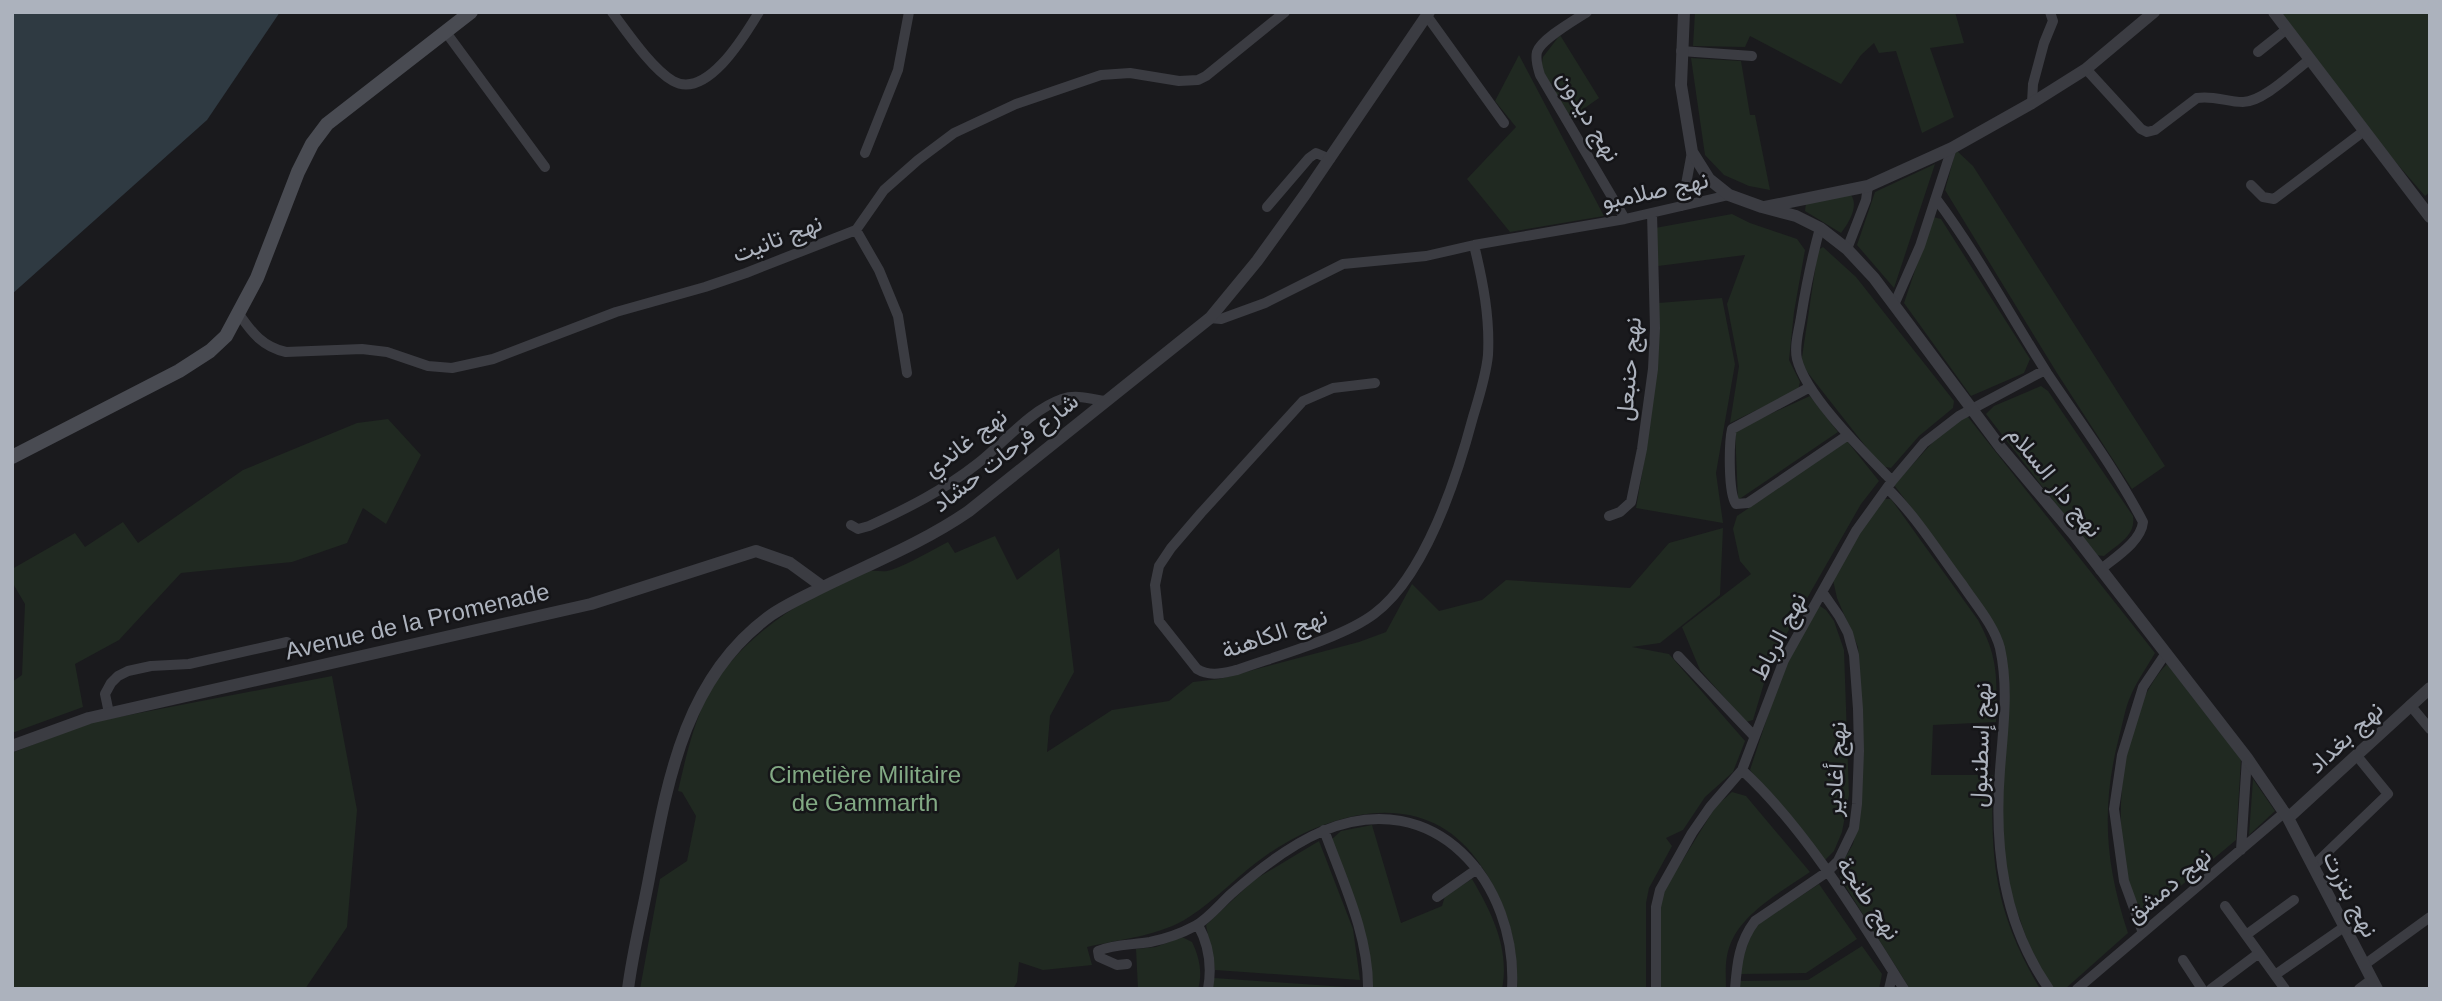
<svg xmlns="http://www.w3.org/2000/svg" width="2442" height="1001" viewBox="0 0 2442 1001" font-family="Arial,Vazirmatn,sans-serif">
<style>
.green{fill:#202921}
.water{fill:#2f3a42}
.lines{fill:none;stroke-linecap:round;stroke-linejoin:round}
.minor{stroke:#3b3c42;stroke-width:10}
.tertiary{stroke:#3b3c42;stroke-width:12}
.secondary{stroke:#494b52;stroke-width:14}
.labels{text-anchor:middle;dominant-baseline:central;stroke-width:5;stroke-linejoin:round;paint-order:stroke}
.street-label{font-size:24px;fill:#acb2bd;stroke:#151518}
.park-label{font-size:24px;fill:#82a984;stroke:#151518}
</style>
<rect width="100%" height="100%" fill="#1a1a1d"/>
<path class="green" d="M1695,12H1955L1964,43L1930,48L1954,117L1922,133L1896,51L1879,53L1874,43L1861,55L1841,84L1750,36L1745,47L1693,46Z
M2278,12H2430V192L2425,196L2367,129Z
M1560,35L1599,98L1569,119L1541,67L1543,57Z
M1519,55L1604,216L1510,232L1467,179L1516,127L1495,101Z
M1691,58L1741,61L1750,115H1755L1770,190L1749,186L1724,175L1705,155Z
M1956,150L1973,166L2165,466L2132,489L2057,373L1945,190Z
M1935,164L1894,288L1857,245L1875,192Z
M1851,195C1859,206 1849,223 1841,233L1805,211L1806,203Z
M1732,214L1750,223L1797,239L1805,250L1794,312L1789,360L1800,382L1798,390L1730,423L1739,366L1727,304L1745,255L1658,266L1655,228Z
M1933,217L1941,219L2030,359L2024,373L1971,396L1904,303Z
M1823,247L1856,277L1954,401L1953,408L1919,436L1891,468L1881,466L1801,364L1818,250Z
M1722,298L1735,364L1716,473L1723,523L1636,508L1644,462L1658,303Z
M2041,386L2048,391L2133,516C2136,536 2118,544 2104,556L2095,555L1986,414L1994,406Z
M1810,396L1838,432L1738,500L1735,430Z
M1962,416L1968,417L2155,653C2147,667 2137,681 2131,695C2125,708 2123,723 2119,737C2101,807 2105,864 2128,933L2065,989H2053L2031,951L2011,894L2006,870L2002,826L2003,645L1916,514L1894,485L1932,443Z
M388,419L421,455L386,524L363,508L347,543L292,562L181,573L119,640L75,664L83,707L12,733V682L22,675L25,604L12,582V569L75,533L85,547L123,522L138,543L243,470L357,423Z
M1847,441L1879,481L1861,504L1770,663L1753,720L1746,722L1700,670L1682,627L1751,574L1740,561L1733,529L1737,516Z
M1882,499H1891L1978,620C1999,658 1997,680 1996,722L1933,725L1931,775H1993C1990,863 1995,912 2040,989H1910L1840,878L1841,865L1853,844L1858,823L1863,756L1858,647L1837,598L1833,580L1858,534Z
M1723,528L1720,595L1660,643L1632,647L1669,654L1745,741L1733,772L1705,797L1683,830L1666,838L1672,846L1649,888L1646,903V989H1517C1519,941 1505,898 1477,860C1423,786 1332,811 1268,854C1240,873 1217,899 1189,917C1160,936 1121,939 1087,947L1092,965L1043,970L1019,962L1017,982L1013,989H640L660,879L687,861L696,816L682,792L678,791C685,761 692,728 706,699C734,641 805,595 865,572C873,569 883,573 891,570C911,563 930,551 948,542L955,553L995,536L1017,580L1059,548L1074,672L1050,716L1047,752L1112,710L1169,701L1193,682L1219,679L1359,642L1386,632L1412,584L1439,611L1482,600L1506,580L1630,588L1669,543Z
M1820,606L1826,610L1834,621L1844,650L1849,795L1842,832L1834,851L1825,860L1750,770L1787,657L1815,607Z
M2167,664L2241,759L2236,840L2141,919C2136,903 2129,885 2125,868C2114,809 2123,709 2167,664Z
M332,676L357,810L347,927L305,989H12V753L87,723Z
M2253,779L2275,811L2249,835Z
M1732,792L1746,796L1810,872C1780,893 1734,916 1727,956C1725,966 1726,978 1726,989H1661V895L1716,806Z
M1372,825L1401,923L1442,906L1445,896L1472,879C1492,913 1510,949 1502,989H1370L1371,964L1332,839L1341,831Z
M1319,841L1353,929L1360,980L1215,970L1206,925L1254,880Z
M1819,884L1857,939L1806,973L1739,974L1740,965L1754,927Z
M1182,937L1192,942C1199,956 1203,973 1198,989H1138L1136,949L1156,947Z
M1862,946L1882,974L1879,989H1739V981L1808,980Z
M1214,978L1360,988L1212,989Z"/>
<path class="water" d="M12,12H280L207,120L12,294Z"/>
<g class="lines">
<path class="minor" d="M612,12C627,32 652,69 673,81C707,100 745,35 759,12
M1587,12C1575,20 1541,39 1537,52C1535,60 1538,68 1540,75L1625,219
M1427,16L1504,123
M445,31L545,167
M1681,51L1752,56
M2258,52L2287,29
M2086,69L2141,129L2147,132L2155,130L2197,98C2213,95 2227,102 2243,102C2263,102 2293,72 2309,60
M2032,103L2033,84L2044,43L2053,21L2050,12
M865,153L898,70L909,12
M2251,185L2263,197L2274,199L2364,131
M1937,200C1978,255 2010,315 2047,373C2080,422 2116,470 2143,522C2141,542 2114,558 2100,570
M1682,206L1692,152
M1267,207L1309,158L1316,153L1330,159
M1820,228C1812,257 1806,286 1801,317C1799,330 1794,346 1797,359C1806,396 1865,453 1892,481
M856,230L879,270L898,316L907,373
M1847,249L1866,200L1868,186
M1894,305L1920,246L1952,148
M239,314C252,333 263,347 286,352L362,349L387,352L428,366L452,368L493,359L616,312L705,287L746,273L856,230L884,190L918,160L954,133L1016,104L1101,75L1130,73L1179,81L1198,80L1206,76L1285,12
M1210,318L1221,319L1265,303L1343,264L1426,256L1474,245L1625,219L1729,195
M1375,383L1333,388L1303,401L1201,513L1171,548L1159,566L1155,585L1159,621L1197,669C1210,677 1223,673 1237,670C1276,656 1342,638 1374,614C1425,576 1457,477 1473,417C1479,397 1486,376 1488,355C1490,317 1483,282 1474,245
M1810,387L1732,429C1729,443 1728,493 1736,504L1748,503L1848,435
M1887,488C1916,516 1938,552 1962,584C1975,604 1994,625 2000,648C2009,689 2003,729 2000,770C1994,848 2003,923 2049,989
M1609,516L1620,512L1631,502L1642,449L1653,369L1655,328L1652,213
M851,525L858,529L869,526C906,509 944,490 977,464C1003,444 1030,410 1062,399C1076,394 1091,399 1105,401
M1678,656L1754,736
M2410,705L2430,729
M109,713L105,694L111,683L118,676L128,671L151,666L189,664L287,642
M1742,770C1805,828 1858,916 1904,989
M1324,830C1342,880 1369,935 1368,989
M2241,850L2247,758
M2313,866L2388,794L2357,756
M1437,897L1477,869
M2225,906L2285,989
M1198,925C1209,945 1212,967 1208,989
M2143,933L2124,881L2114,809L2122,755L2143,687L2166,653
M2246,935L2294,900
M2183,960L2202,989
M1127,964L1117,965L1099,957L1098,951C1113,944 1133,945 1150,942C1165,939 1182,933 1195,926C1208,919 1220,904 1231,894C1258,870 1290,845 1323,831C1435,784 1518,883 1512,989
M2364,965L2430,917
M2275,975L2344,927
M1656,989V907L1660,890L1692,833L1710,807L1742,770L1784,660L1856,531L1892,481L1924,443L1959,416L2045,370
M1735,989C1737,963 1739,942 1755,921L1827,872L1838,861L1854,828L1857,804L1859,751L1858,709L1854,655L1848,633L1839,616L1823,593
M1889,989L1893,972
M2077,989L2285,812
M2211,989L2259,953
M2359,989L2371,980"/>
<path class="tertiary" d="M1684,12L1681,85L1692,152L1709,179L1729,195L1762,207L1796,216L1820,228L1847,249L1874,278L2001,448L2076,537L2247,758L2288,818L2377,989
M2274,12L2430,217
M1765,207L1868,186L1952,148L2032,103L2086,69L2154,12
M12,746L89,718L591,604L756,551L790,563L823,587
M2288,818L2430,688
M628,989C633,950 643,912 650,873C668,778 686,676 771,615C787,604 805,596 823,587C872,563 924,542 969,511L1210,318L1257,261L1306,193L1429,12"/>
<path class="secondary" d="M12,457L179,371L210,351L226,336L257,278L298,172L312,144L327,124L471,12"/>
</g>
<g class="labels">
<g class="street-label">
<text transform="translate(1589 116) rotate(59)">نهج ديدون</text>
<text transform="translate(1655 190) rotate(-12)">نهج صلامبو</text>
<text transform="translate(777 238) rotate(-21)">نهج تانيت</text>
<text transform="translate(1628 369) rotate(-85)">نهج حنبعل</text>
<text transform="translate(965 442) rotate(-37)">نهج غاندي</text>
<text transform="translate(1005 452) rotate(-38)">شارع فرحات حشاد</text>
<text transform="translate(2055 481) rotate(51)">نهج دار السلام</text>
<text transform="translate(417 621) rotate(-13)">Avenue de la Promenade</text>
<text transform="translate(1274 633) rotate(-19)">نهج الكاهنة</text>
<text transform="translate(1778 636) rotate(-63)">نهج الرباط</text>
<text transform="translate(2345 737) rotate(-43)">نهج بغداد</text>
<text transform="translate(1980 745) rotate(-88)">نهج إسطنبول</text>
<text transform="translate(1835 769) rotate(-87)">نهج أغادير</text>
<text transform="translate(2168 885) rotate(-40)">نهج دمشق</text>
<text transform="translate(2351 894) rotate(63)">نهج بنزرت</text>
<text transform="translate(1869 898) rotate(56)">نهج طنجة</text>
</g>
<g class="park-label">
<text x="865" y="774">Cimetière Militaire<tspan x="865" dy="28">de Gammarth</tspan></text>
</g>
</g>
<rect width="2442" height="1001" fill="none" stroke="#acb2bd" stroke-width="28"/>
</svg>
